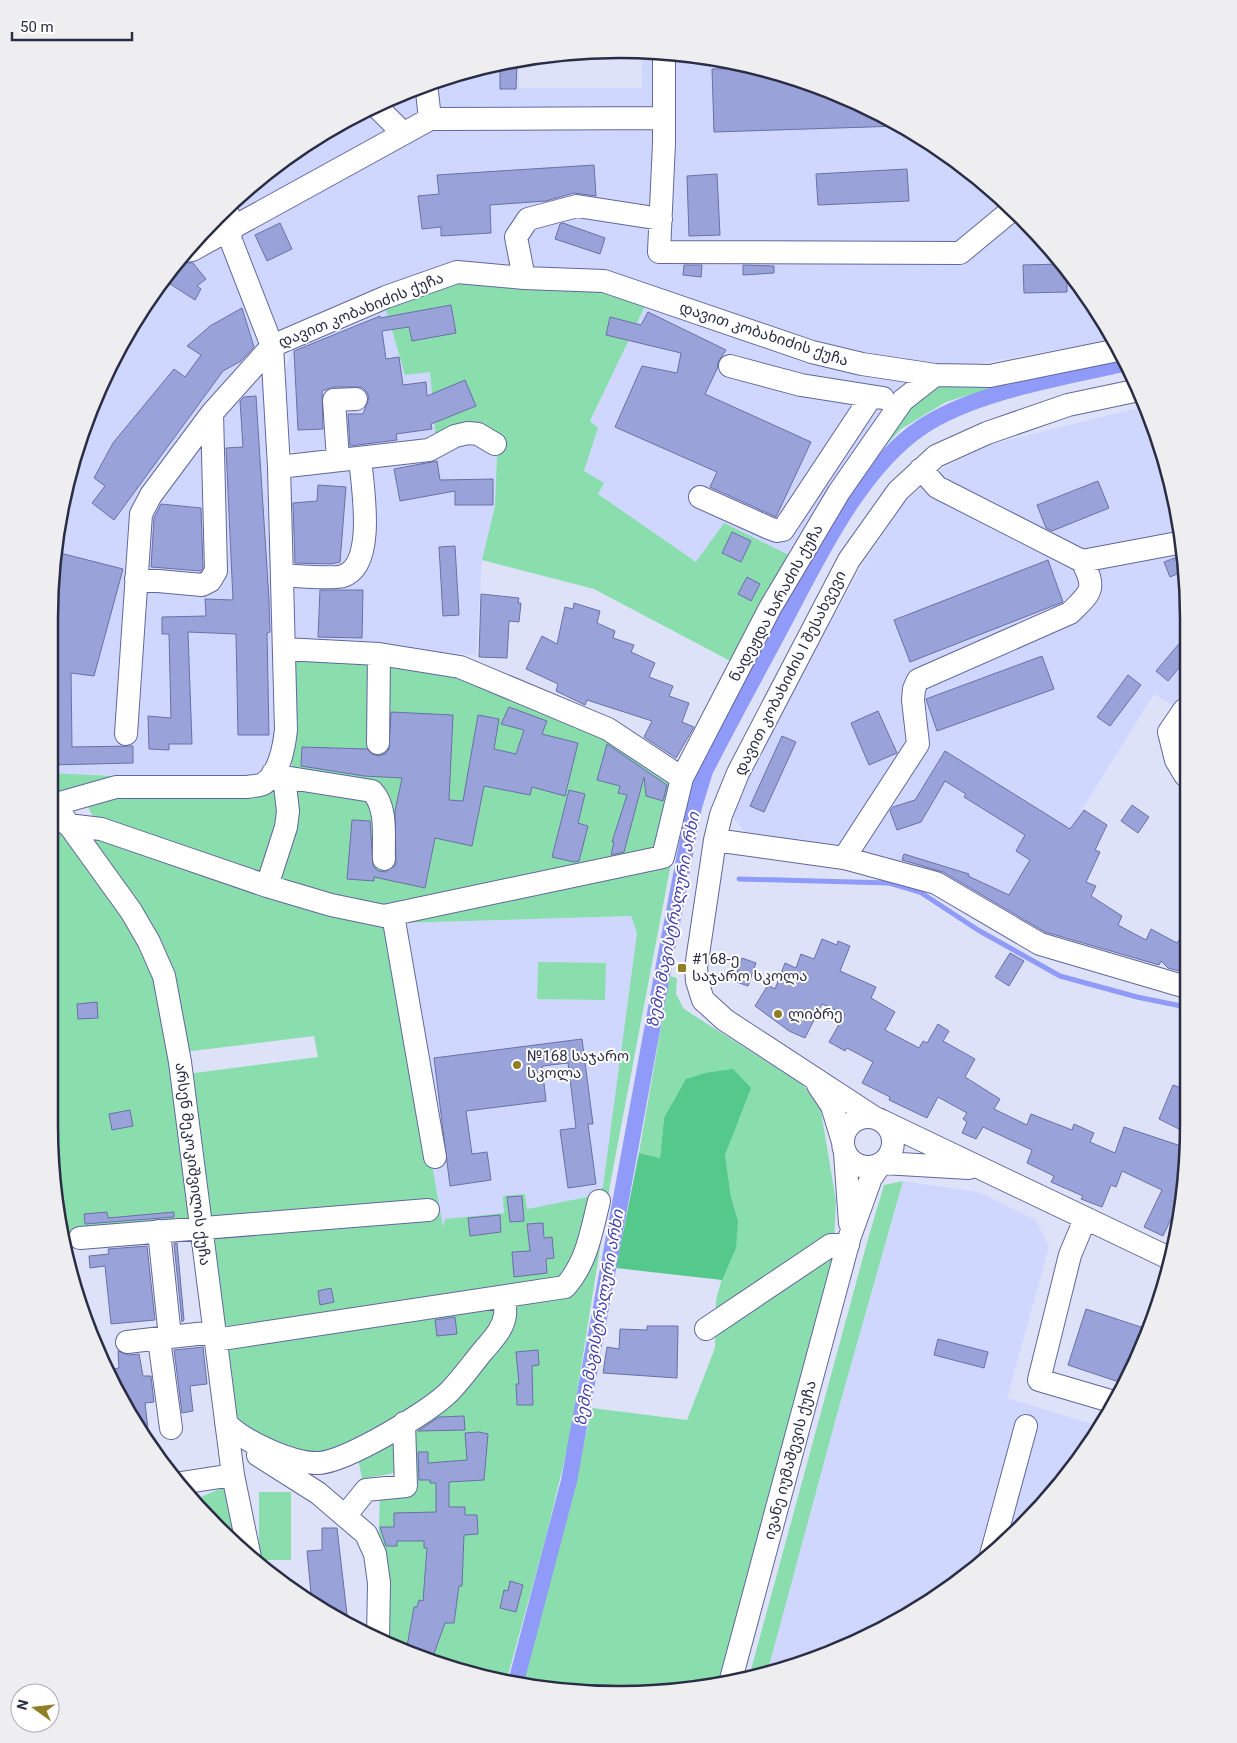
<svg xmlns="http://www.w3.org/2000/svg" width="1237" height="1743" viewBox="0 0 1237 1743" font-family="Roboto,'Noto Sans Georgian',sans-serif">
<style>
.built{fill:#d0d7ff}
.green{fill:#8adeae}
.forest{fill:#55c88c}
.lines{fill:none;stroke-linecap:round;stroke-linejoin:round}
.stream{stroke:#909af9;stroke-width:5}
.canal{stroke:#909af9;stroke-width:16}
.building{fill:#9aa2da;stroke:#6970a5}
.minor-casing{stroke:#61679b;stroke-width:24}
.minor{stroke:#fff;stroke-width:22}
.poi-dot{fill:#907f26;stroke:#fff;stroke-width:2}
.labels{text-anchor:middle;dominant-baseline:central;stroke-width:4;stroke-linejoin:round;paint-order:stroke}
.street-label{font-size:15px;fill:#2a2d44;stroke:#fff}
.poi-label{font-size:15px;fill:#2a2d44;stroke:#fff;text-anchor:start}
.water-label{font-size:16px;font-style:italic;fill:#4240ac;stroke:#fff}
.rim{fill:none;stroke:#2a2d44;stroke-width:2.5}
</style>
<rect width="100%" height="100%" fill="#dde2f9"/>
<path class="built" d="M641,50H655L766,68L870,107L965,166L1047,243L1112,340L955,368L855,356L614,278L438,267L279,331L262,355L275,587L277,746L267,768L254,780L49,773V618L60,507L92,401L125,333L190,243L243,190L333,125L435,79L519,59V88H642Z
M647,302L921,380L793,557L696,563L598,494L584,471L598,428L590,421Z
M385,306L430,372L436,442L301,457L291,450L285,370L293,346Z
M1146,406L1158,436L1183,544L1184,701L1179,709L1154,694L1013,920L746,833L732,817L748,771L864,562L904,503L945,467L987,445Z
M468,439L497,454L495,506L482,560L476,655L306,643L293,636L287,475Z
M631,916L637,933L603,1186L597,1195L527,1209L504,1196L505,1213L445,1219L443,1229L393,943L383,928L402,923Z
M903,1181L978,1192L1036,1220L1049,1247L1007,1398L1099,1426L1071,1471L994,1553L870,1636L768,1670L836,1418Z"/>
<path class="green" d="M461,282L597,289L647,302L590,421L598,428L584,471L604,483L598,494L696,562L724,523L793,557L736,664L594,589L482,560L495,506L497,454L505,446L436,442L430,372L405,375L385,306Z
M1027,377L946,402L901,429L853,482L923,391L941,385Z
M290,656L373,659L477,681L599,731L667,776L674,786L663,851L383,913L277,877L293,823Z
M49,773L115,776L49,796Z
M273,791L280,805L265,870L253,877L114,827L92,815L88,807L105,794L236,799L258,797Z
M49,814L65,831L148,952L157,976L197,1223L63,1235L49,1124Z
M96,837L246,891L383,928L393,943L443,1227L445,1219L504,1213L503,1196L525,1194L527,1209L597,1195L603,1186L637,933L631,916L402,923L672,858L610,1185L570,1437L547,1533L507,1679L400,1651L384,1642L378,1552L380,1495H414L411,1420L513,1304L569,1277L229,1327L222,1321L187,1074L318,1057L314,1036L184,1052L172,967L160,939L93,848Z
M538,962L606,963L605,1000L537,999Z
M670,976L677,978L676,994L684,1009L803,1085L821,1111L836,1201L833,1261L719,1684C654,1691 587,1701 523,1684L568,1515L592,1408L687,1420L715,1348L716,1300L738,1221L731,1197L725,1155L731,1138L664,1118L660,1158L639,1153Z
M903,1181L836,1418L768,1670L749,1677L868,1239L884,1185Z
M494,1303L500,1320L441,1393L346,1448L309,1453L259,1434L243,1424L235,1413L226,1344Z
M393,1444L394,1473L362,1479L358,1458L362,1454Z
M231,1484L243,1553L196,1499Z
M259,1492H291V1560H259Z"/>
<path class="forest" d="M733,1069L751,1088L725,1155L731,1197L738,1221L736,1248L722,1280L616,1268L639,1153L660,1158L664,1118L686,1079L705,1073Z"/>
<g class="lines">
<path class="stream" d="M739,879L889,883L920,892L978,930L1060,976L1137,997L1186,1007"/>
<path class="canal" d="M516,1682L569,1481L666,954L694,807L705,771C730,722 757,673 783,624C817,560 860,468 922,427C976,391 1064,378 1127,363"/>
</g>
<path class="building" d="M517,60L516,89H500V64Z
M766,68L870,107L900,126L714,132L712,69Z
M594,165L596,196L574,193L546,201L490,205L491,233L441,236V227L422,229L418,196L439,194L437,175Z
M907,169L909,201L818,205L816,174Z
M717,174L720,235L689,236L687,176Z
M280,223L292,249L267,261L255,235Z
M563,223L605,238L600,254L555,239L560,224Z
M177,262L193,263L206,279L197,286L201,289L195,300L164,280Z
M1061,264L1067,273V292L1024,293L1023,265Z
M684,265H702L701,277L683,275Z
M743,265L774,266V273L743,275Z
M451,305L456,333L412,341L409,327L382,331L386,359L399,357L403,385L426,382L427,396L465,380L476,406L431,424L432,429L396,434L397,440L350,446L348,414H363L369,398L367,392L362,387H333L322,391L323,429L298,430L294,351L380,316V318Z
M242,308L254,347L241,361L223,371L114,520L92,503L105,486L94,478L113,443L174,369L185,377L201,355L187,346L210,326Z
M648,312L726,350L718,362L717,369L705,394L811,442L776,517L710,487L717,472L615,427L642,366L677,373L681,353L606,335L610,317L641,325Z
M256,396L269,600L270,632L267,633L269,735H238L236,634L188,632L192,744H169V750L149,749L148,716L171,718L169,634H162V617L206,616L205,599L233,600L226,448L243,447L240,401L244,397Z
M437,461L440,480L493,479V505H455V491L400,501L394,469Z
M1098,481L1109,508L1052,531L1046,528L1037,505Z
M318,485L346,487L340,562L331,564L295,563L293,503L317,501Z
M161,504L201,508L203,568L201,571L151,567L154,518Z
M732,532L751,541L741,562L722,553Z
M455,546L459,615L443,616L439,547Z
M60,553L123,569L94,676L71,673L72,747L133,746V763L49,765V618L53,580Z
M1183,555L1184,571L1170,577L1164,562Z
M1048,560L1063,602L910,662L894,620Z
M747,577L760,584L751,601L738,594Z
M320,590H363L362,638L318,637Z
M481,594L519,598L518,603H521L519,622L509,621L507,658L479,657Z
M574,603L600,611L597,623L615,631L613,638L634,645L631,652L655,663L649,677L673,686L669,696L689,703L682,722L694,727L676,758L644,737L652,721L587,700L585,705L556,691L558,684L526,669L542,636L557,644L565,607L573,609Z
M1184,638V662L1168,681L1156,671Z
M1042,656L1054,689L937,731L926,699Z
M1128,675L1141,685L1110,726L1097,717Z
M509,707L547,721L542,734L578,743L565,796L532,787L530,795L484,786L472,846L435,838L425,888L374,877V881L347,879L352,820L370,821L373,866L378,871L385,872L396,865L395,811L402,778L364,776L301,766L302,747L367,749L372,754L378,756L385,754L389,749L391,712L453,715L449,800L463,801L478,715L499,719L494,749L516,754L524,730L501,724Z
M878,711L897,753L869,765L851,723Z
M782,736L796,742L764,812L750,806Z
M607,744L667,785L663,801L646,796L644,777L624,852L611,855L614,842H612L627,795L618,793L620,786L597,780Z
M945,751L1070,829L1084,810L1107,825L1095,850L1100,852L1086,882L1096,886L1091,896L1122,916L1118,925L1146,940L1151,929L1177,943L1186,930V970L1183,972L1168,968L1161,961L1159,965L1045,932L943,872L902,860L904,854L969,874L968,876L1009,895L1030,860L1016,851L1025,835L964,797L966,794L945,781L921,822L897,830L890,811L893,807L915,800Z
M569,790L585,794L578,823L588,826L579,861L574,862L552,857Z
M1132,805L1149,817L1138,833L1121,821Z
M822,939L837,945L838,941L850,946L840,971L876,987L871,998L895,1012L885,1030L919,1048L923,1041L927,1043L938,1024L949,1031L943,1041L975,1059L965,1077L1000,1099L994,1109L1027,1125L1031,1114L1072,1130L1074,1124L1094,1133L1090,1142L1115,1153L1124,1127L1187,1148L1181,1197L1163,1236L1144,1227L1162,1190L1122,1171L1116,1187L1111,1185L1102,1207L1081,1199L1083,1196L1051,1182L1054,1176L1027,1163L1032,1150L983,1127L976,1139L962,1133L967,1122L963,1119L967,1113L938,1097L927,1118L889,1100L890,1097L862,1083L873,1062L847,1048L845,1051L829,1042L845,1014L822,1004L805,1038L789,1031L755,1006L768,985L775,989L785,963L796,968L801,954L814,959Z
M1010,953L1024,961L1009,986L995,977Z
M742,958L756,963L748,986L734,981Z
M97,1002L98,1018L78,1019L77,1004Z
M582,1039L593,1124H588L596,1184L568,1188L560,1130L576,1128L568,1063L542,1066L546,1101L466,1111L472,1154L487,1152L491,1180L450,1186L434,1058Z
M1173,1085L1187,1090V1133L1159,1119Z
M130,1110L133,1126L112,1130L109,1114Z
M522,1196L524,1221L510,1222L507,1197Z
M107,1212L108,1218L174,1212V1217L85,1224L84,1214Z
M500,1215L501,1232L470,1236L468,1218Z
M543,1223L544,1238L552,1237L554,1258L546,1259L547,1273L514,1277L512,1252L530,1251L527,1224Z
M177,1243L184,1320L182,1322L174,1244Z
M147,1246L155,1320L111,1324L105,1266L90,1268L89,1256L109,1254L108,1249Z
M331,1288L334,1302L320,1305L318,1291Z
M1086,1309L1147,1329L1125,1384L1068,1365Z
M455,1317L457,1334L437,1336L435,1320Z
M647,1326H678L677,1378L603,1373L607,1347L619,1349L620,1329L647,1330Z
M938,1339L988,1352L984,1368L934,1355Z
M203,1347L207,1384L190,1386L193,1411L182,1413L174,1350Z
M538,1350L539,1365L532,1366L533,1405H517L516,1384H519L516,1352Z
M118,1351L128,1355L139,1354L143,1376H151L154,1402L145,1403L150,1447L115,1385L113,1369L119,1368Z
M464,1416L465,1430L418,1431L439,1417Z
M479,1432L488,1434L484,1480L449,1482V1507H465V1515H477L478,1534L464,1535L462,1586H459L454,1623H445L432,1659L406,1652L414,1607H417L419,1600L423,1601L427,1548H424V1541H397V1546H386L380,1527H394V1513L436,1512V1483H430V1480H419L418,1452H428V1463L467,1460L465,1433Z
M322,1528H337L348,1623L312,1604L307,1551L322,1550Z
M510,1581L523,1585L516,1612L500,1608L504,1590L508,1591Z"/>
<g class="lines">
<defs>
<path id="minor" d="M664,51V143L659,252L960,253L1012,210
M426,83L430,119
M376,106L403,133
M184,251L192,250L430,119L664,118
M524,278L516,237L528,219L577,206L661,219
M730,366L801,385L883,398
M338,460L334,400L356,399
M279,467L429,450L455,436L468,433L478,434L495,444
M700,497L769,528L777,531L783,530L871,397
M1082,561L1183,542
M282,575C294,576 335,579 343,576C377,565 362,484 360,458
M136,579L202,585L210,581L216,571L212,413
M284,649L379,654L460,667L608,729L682,778
M1184,710L1169,732L1176,760L1185,775
M126,734L141,514L151,495L212,413L272,346L386,297L457,272L524,278L604,281L812,352L862,364L935,375L990,376L1118,350
M378,743L379,654
M273,773L284,777L372,791C388,808 383,837 384,859
M49,806L116,787H247C252,786 259,786 263,784C280,774 284,747 286,730L279,467L272,346L230,238L232,228L226,207
M64,818L131,911L149,942L164,976L180,1062L233,1475L250,1558
M68,825L101,829L267,886L331,905L384,916L663,857L682,778L770,608L839,492L903,400L935,375
M715,840L844,858L936,883L1040,944L1186,987
M844,858L918,744L913,700L914,689L918,680L1070,613C1091,592 1097,590 1082,561L937,487L921,469
M267,886L286,827L288,811L284,777
M393,915L435,1157
M818,1085L832,1106L843,1142
M843 1142a25 25 0 1 1 50 0a25 25 0 1 1-50 0Z
M875,1118L725,1020L703,1000L697,981L696,968L715,840L721,815L738,773L849,560L898,491L936,456L987,433L1068,405L1139,390
M882,1121L1171,1259
M845,1153L850,1223
M883,1163L969,1168
M1085,1219L1070,1255L1039,1380L1114,1402
M159,1231L170,1337L215,1332
M80,1238L428,1210
M706,1329L831,1245H848
M159,1339L171,1428
M215,1340L565,1287C587,1262 591,1233 599,1201
M127,1342L170,1337
M226,1423C244,1442 293,1464 319,1463C347,1461 429,1412 449,1392C462,1379 472,1364 483,1351C492,1340 503,1330 505,1315C506,1310 504,1302 503,1297
M258,1455L318,1493L366,1534L375,1554L379,1583L378,1639
M181,1483L233,1475
M345,1516L366,1490L406,1486L404,1423
M991,1555L1026,1426
M730,1683L850,1236L871,1178L880,1165"/>
</defs>
<use href="#minor" class="minor-casing"/>
<use href="#minor" class="minor"/>
</g>
<g class="poi-dot">
<rect x="677" y="963" width="10" height="10" rx="2.5"/>
<circle cx="778" cy="1014" r="5"/>
<circle cx="517" cy="1065" r="5"/>
</g>
<g class="labels">
<g class="street-label">
<text transform="translate(361 310) rotate(-22)">დავით კობახიძის ქუჩა</text>
<text transform="translate(764 334) rotate(18)">დავით კობახიძის ქუჩა</text>
<text transform="translate(776 603) rotate(-61)">ნადეჟდა ხარაძის ქუჩა</text>
<text transform="translate(790 673) rotate(-63)">დავით კობახიძის I შესახვევი</text>
<text transform="translate(193 1164) rotate(83)">არსენ მეკოკიშვილის ქუჩა</text>
<text transform="translate(790 1460) rotate(-75)">ივანე იუმაშევის ქუჩა</text>
</g>
<g class="poi-label">
<text x="692" y="959">#168-ე<tspan x="692" dy="17">საჯარო სკოლა</tspan></text>
<text x="788" y="1014">ლიბრე</text>
<text x="527" y="1056">№168 საჯარო<tspan x="527" dy="17">სკოლა</tspan></text>
</g>
<g class="water-label">
<text transform="translate(673 920) rotate(-79)">ზემო მაგისტრალური არხი</text>
<text transform="translate(599 1318) rotate(-80)">ზემო მაგისტრალური არხი</text>
</g>
</g>
<path d="M0 0H1237V1743H0ZM619 58H619A561 561 0 0 1 1180 619V1125A561 561 0 0 1 619 1686H619A561 561 0 0 1 58 1125V619A561 561 0 0 1 619 58Z" fill="#eeeef0" fill-rule="evenodd"/>
<path class="rim" d="M619 58H619A561 561 0 0 1 1180 619V1125A561 561 0 0 1 619 1686H619A561 561 0 0 1 58 1125V619A561 561 0 0 1 619 58Z"/>
<g transform="translate(35 1708) rotate(285)"><circle r="24" fill="#ffffff" stroke="#aaabb4"/>
<path d="M0-4L9 19L0 12L-9 19Z" fill="#907f26"/>
<text y="-8" font-size="14" font-weight="bold" text-anchor="middle" fill="#2a2d44">N</text>
</g>
<path d="M12 32v8h120v-8" fill="none" stroke="#2a2d44" stroke-width="2.5"/>
<text x="20" y="32" font-size="15" fill="#2a2d44" stroke="#ffffff" stroke-width="4" paint-order="stroke">50 m</text>
</svg>
